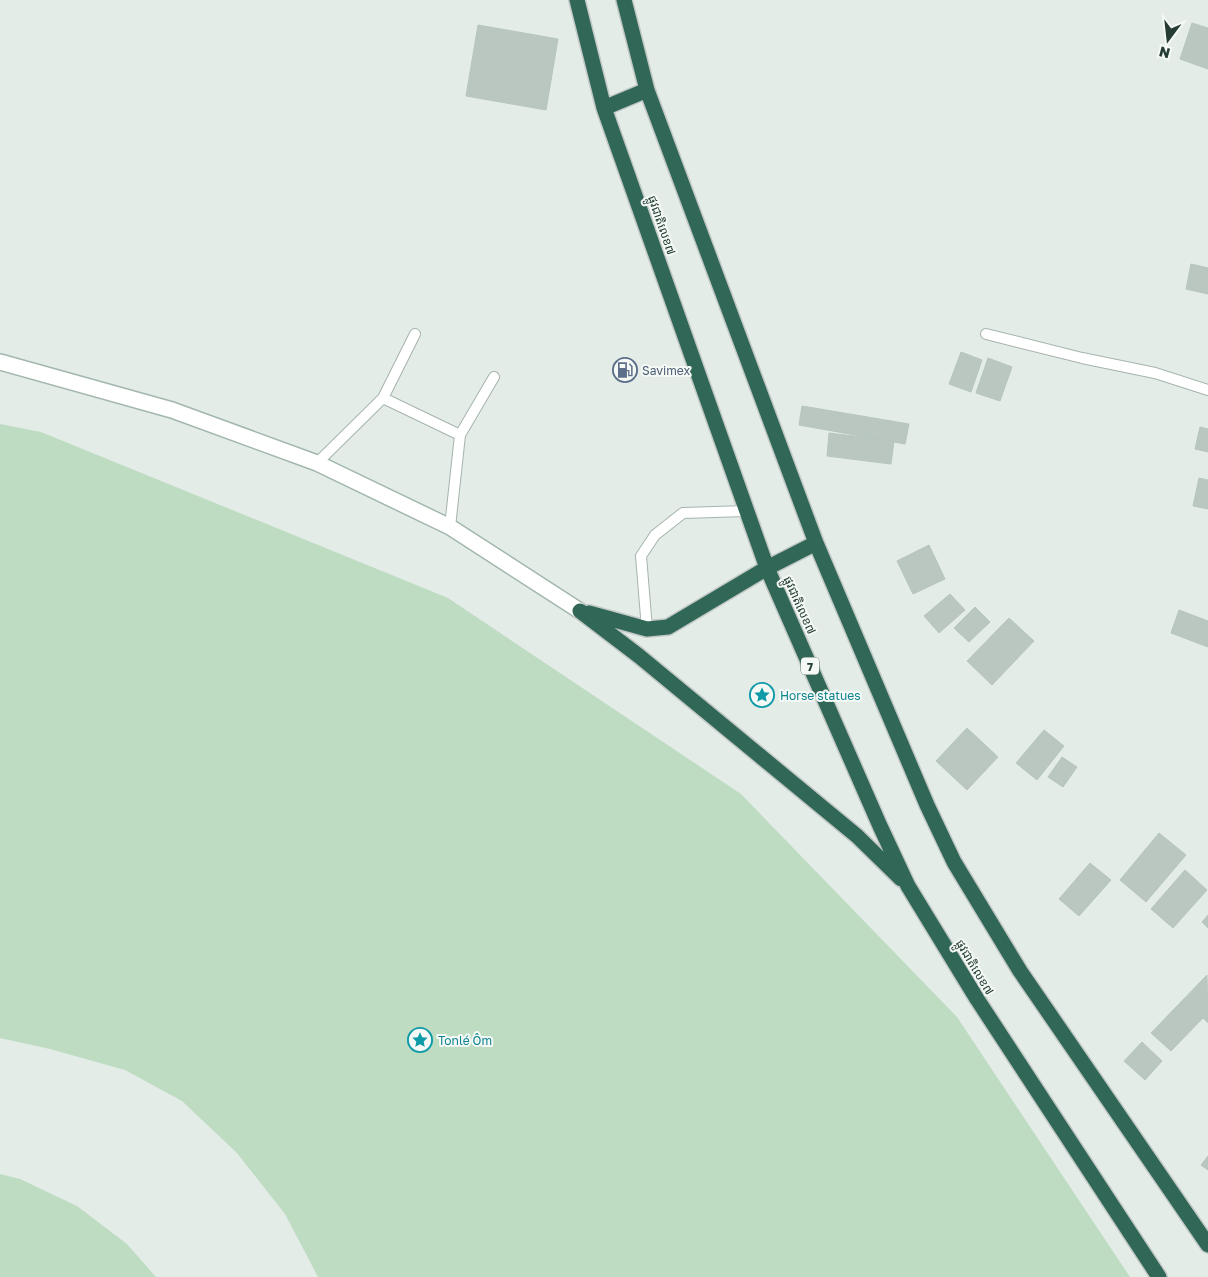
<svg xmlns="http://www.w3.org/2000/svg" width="1208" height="1277" viewBox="0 0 1208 1277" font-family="'Golos Text','Noto Sans Khmer',sans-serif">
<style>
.green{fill:#bedcc2}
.building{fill:#b9c7c0;stroke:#b6c5bd}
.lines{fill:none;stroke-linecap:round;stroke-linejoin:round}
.lane-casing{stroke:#a6b4ad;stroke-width:12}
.secondary-casing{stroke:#a2b7ad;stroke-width:18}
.highway-casing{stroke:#c2c8c6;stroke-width:18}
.lane{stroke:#fff;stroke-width:10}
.secondary{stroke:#fff;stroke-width:15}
.highway{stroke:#316756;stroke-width:15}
.labels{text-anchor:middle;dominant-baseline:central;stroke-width:4;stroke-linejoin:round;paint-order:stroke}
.shield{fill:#f4f9f6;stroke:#62756e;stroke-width:1}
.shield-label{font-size:11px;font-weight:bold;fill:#243c33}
.street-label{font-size:12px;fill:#243c33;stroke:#f4f9f6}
.service-label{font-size:12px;fill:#4e5e75;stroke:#f4f9f6;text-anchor:start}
.culture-label{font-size:12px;fill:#0d838f;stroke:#f4f9f6;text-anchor:start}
</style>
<rect width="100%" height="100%" fill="#e3ece7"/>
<path class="green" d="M0,424L41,432L448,598L741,794L957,1017L1130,1277H318L285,1214L237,1153L182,1101L125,1070L50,1049L0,1038Z
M0,1174L20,1179L77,1206L127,1244L156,1277H0Z"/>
<path class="building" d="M1192,23L1208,28V69L1180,59Z
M478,25L558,39L546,110L466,96Z
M1191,264L1208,268V294L1186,289Z
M961,352L982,360L971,392L949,384Z
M988,358L1012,367L1000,401L976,393Z
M802,406L909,424L905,444L799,425Z
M1200,427L1208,429V452L1195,449Z
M829,433L894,441L891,464L827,456Z
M1199,478L1208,480V509L1193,506Z
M929,545L945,579L913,594L897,561Z
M950,594L965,610L939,633L924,616Z
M975,607L990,622L969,642L954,628Z
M1179,610L1208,621V647L1171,633Z
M1009,618L1034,641L992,685L967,661Z
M967,728L998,757L967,790L936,761Z
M1044,730L1064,746L1037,780L1016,763Z
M1062,757L1077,767L1063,787L1048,777Z
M1159,833L1186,855L1146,902L1120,880Z
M1090,863L1111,880L1079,916L1059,899Z
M1185,870L1207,890L1173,928L1151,909Z
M1208,915V928L1202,922Z
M1207,975L1208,1023L1203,1018L1171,1051L1151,1033Z
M1142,1042L1162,1061L1145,1080L1124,1061Z
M1208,1156V1170L1201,1165Z"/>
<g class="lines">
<defs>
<path id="lane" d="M986,334L1082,358L1155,373L1208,390
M383,398L415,334
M460,435L494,377
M317,463L383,398L460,435L450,527
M647,629L641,556L655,535L683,513L746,511"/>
<path id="secondary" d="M0,362L172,410L317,463L450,527L580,611"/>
<path id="highway" d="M577,0L604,108L767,568L880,826L908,886L977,999L1159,1277
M624,0L647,90L816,543L927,805L954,862L1020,971L1208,1245
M604,108L647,90
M580,611L639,656L857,836L901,879
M589,613L647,629L668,627L767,568L816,543"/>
</defs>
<use href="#lane" class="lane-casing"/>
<use href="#secondary" class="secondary-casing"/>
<use href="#highway" class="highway-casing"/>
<use href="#lane" class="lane"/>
<use href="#secondary" class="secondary"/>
<use href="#highway" class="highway"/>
</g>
<defs>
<symbol id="fuel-ring" viewBox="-11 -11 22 22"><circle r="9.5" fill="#f4f9f6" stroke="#5c6f8a" stroke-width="1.5"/><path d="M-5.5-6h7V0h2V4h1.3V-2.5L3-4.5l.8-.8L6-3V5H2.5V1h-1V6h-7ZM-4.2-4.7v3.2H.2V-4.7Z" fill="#5c6f8a"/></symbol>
<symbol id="sight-ring" viewBox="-11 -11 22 22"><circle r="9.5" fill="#f4f9f6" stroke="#0f9aa8" stroke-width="1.5"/><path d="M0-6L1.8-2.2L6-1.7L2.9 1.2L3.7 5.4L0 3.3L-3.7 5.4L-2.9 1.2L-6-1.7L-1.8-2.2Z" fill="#0f9aa8"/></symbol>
</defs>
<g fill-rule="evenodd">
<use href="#fuel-ring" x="611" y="356" width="28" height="28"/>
<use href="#sight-ring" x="748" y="681" width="28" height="28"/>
<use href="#sight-ring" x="406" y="1026" width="28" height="28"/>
</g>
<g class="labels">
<rect class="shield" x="801" y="657.5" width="18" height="17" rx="4"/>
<g class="shield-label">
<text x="810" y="666">7</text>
</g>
<g class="street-label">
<text transform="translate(662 225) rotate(71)">ផ្លូវជាតិលេខ៧</text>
<text transform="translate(800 605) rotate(66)">ផ្លូវជាតិលេខ៧</text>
<text transform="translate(975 967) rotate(59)">ផ្លូវជាតិលេខ៧</text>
</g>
<g class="service-label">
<text x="642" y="370">Savimex</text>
</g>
<g class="culture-label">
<text x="780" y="695">Horse statues</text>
<text x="438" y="1040">Tonlé Ôm</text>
</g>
</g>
<g transform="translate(1168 40) rotate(195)" stroke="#f4f9f6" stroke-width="4" paint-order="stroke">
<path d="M0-4L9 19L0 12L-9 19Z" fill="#243c33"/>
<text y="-8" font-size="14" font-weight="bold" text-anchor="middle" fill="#243c33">N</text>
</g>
</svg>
